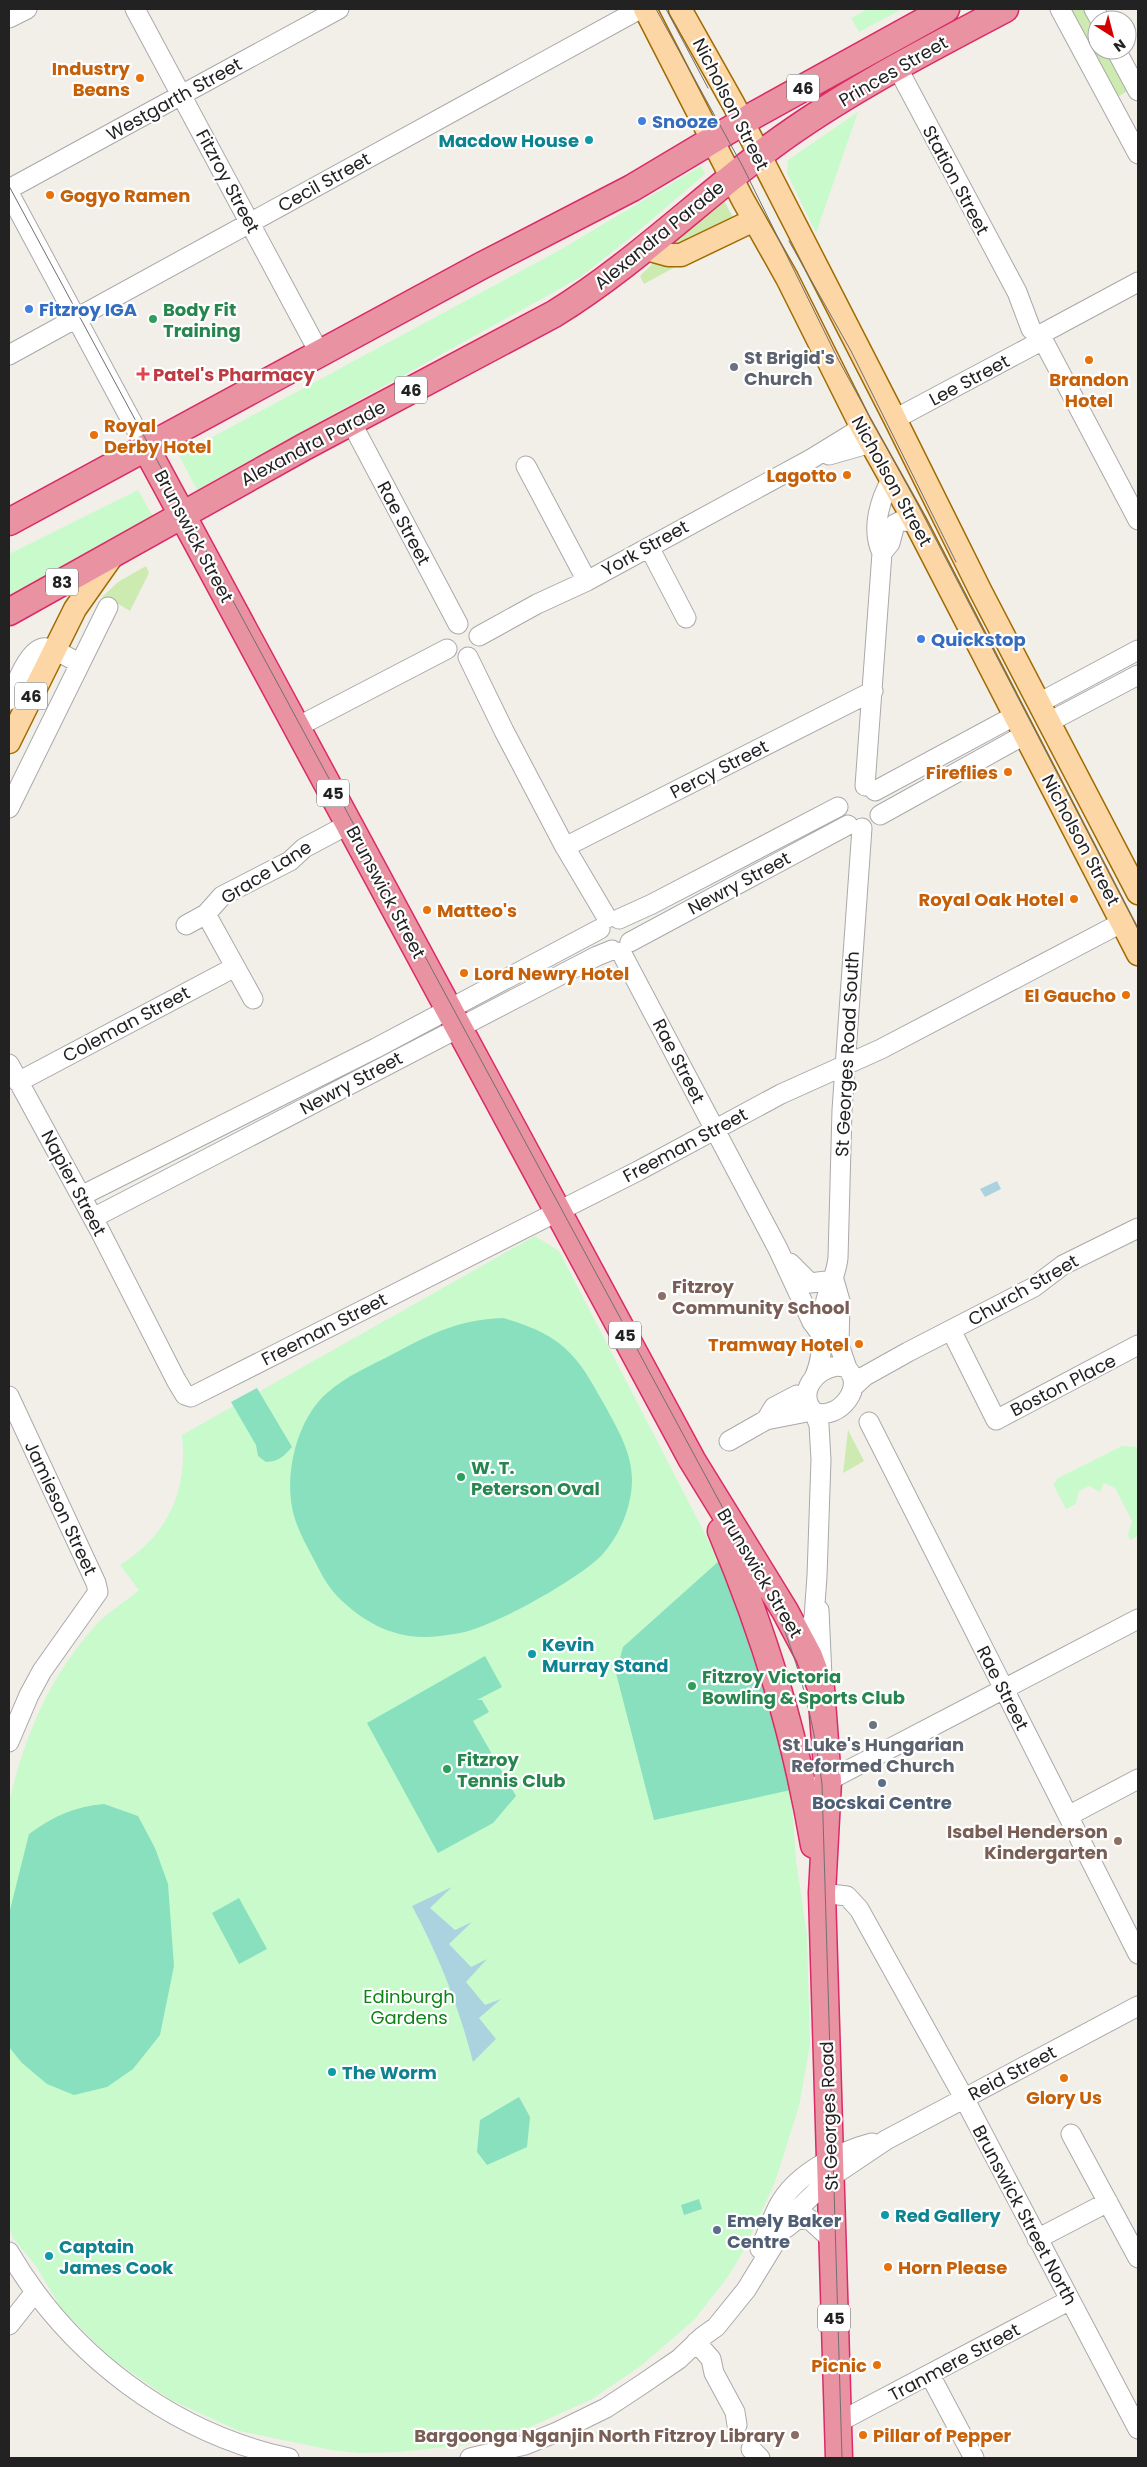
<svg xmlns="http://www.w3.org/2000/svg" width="1147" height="2467" viewBox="0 0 1147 2467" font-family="Poppins,sans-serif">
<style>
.grass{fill:#cdebb0}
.park{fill:#c8facc}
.pitch{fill:#88e0be}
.water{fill:#aad3df}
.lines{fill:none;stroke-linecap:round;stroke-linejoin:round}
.minor-casing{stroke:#a9a9a9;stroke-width:21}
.major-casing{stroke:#a06b00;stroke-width:25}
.highway-casing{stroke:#dc2a67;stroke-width:29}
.minor{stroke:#fff;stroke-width:19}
.major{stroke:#fcd6a4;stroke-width:22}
.highway{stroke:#e892a2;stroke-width:26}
.tram{stroke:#707070;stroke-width:1}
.food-dot{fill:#e8710a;stroke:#fff;stroke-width:2}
.shop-dot{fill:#3f7fe0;stroke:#fff;stroke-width:2}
.culture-dot{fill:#0f9aa8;stroke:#fff;stroke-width:2}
.leisure-dot{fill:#2e9e5b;stroke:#fff;stroke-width:2}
.worship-dot{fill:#6b7280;stroke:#fff;stroke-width:2}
.health-dot{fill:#e0444e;stroke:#fff;stroke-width:2}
.education-dot{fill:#8d6e63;stroke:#fff;stroke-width:2}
.service-dot{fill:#5c6f8a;stroke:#fff;stroke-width:2}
.labels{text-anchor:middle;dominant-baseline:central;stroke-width:4.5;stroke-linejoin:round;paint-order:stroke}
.shield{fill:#fff;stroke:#646464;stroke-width:1}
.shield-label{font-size:16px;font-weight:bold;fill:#222}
.food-label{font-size:18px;font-weight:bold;fill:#c56008;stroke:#fff;text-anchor:end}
.street-label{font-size:18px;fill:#222;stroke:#fff}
.shop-label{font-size:18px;font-weight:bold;fill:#366cbe;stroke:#fff;text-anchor:start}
.culture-label{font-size:18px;font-weight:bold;fill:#0d838f;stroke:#fff;text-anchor:start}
.leisure-label{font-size:18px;font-weight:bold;fill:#27864d;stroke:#fff;text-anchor:start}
.worship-label{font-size:18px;font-weight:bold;fill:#5b616d;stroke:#fff;text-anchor:start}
.health-label{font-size:18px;font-weight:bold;fill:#be3a42;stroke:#fff;text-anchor:start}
.education-label{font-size:18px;font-weight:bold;fill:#785e54;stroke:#fff;text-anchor:end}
.service-label{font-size:18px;font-weight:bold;fill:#4e5e75;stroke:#fff}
.park-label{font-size:18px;fill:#0c8416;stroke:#fff}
</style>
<rect width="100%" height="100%" fill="#f2efe9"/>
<path class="grass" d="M1069,9H1086L1097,29V50H1108L1130,90L1117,97Z
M723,199L734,219L681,247H668Z
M686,261L644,284L640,276L654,262Z
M146,566L149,573L130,611L115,602L102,597L118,582Z
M848,1430L864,1461L843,1473Z"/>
<path class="park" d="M868,9H902L859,32L851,18Z
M858,112L816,233L787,173L788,160Z
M701,166L705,174L630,238L579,278L197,490L179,455L560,250Z
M138,490L155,520L9,602V554Z
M535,1236L559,1251L719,1561L791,1790L796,1860L807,1935L810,2045L799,2106L775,2182L744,2250L727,2278L694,2320L642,2365L592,2399L528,2428L466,2445L398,2452L360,2453L331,2450L239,2431L171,2400L112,2359L62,2310L36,2266L13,2238L9,2226V1802C25,1736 48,1679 94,1627C106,1613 125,1602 139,1590L120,1565C168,1535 188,1491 182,1435Z
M1122,1446L1138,1447V1536L1130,1540L1128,1535L1132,1521L1115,1488L1104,1483L1100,1492L1089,1486L1079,1491L1076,1504L1066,1509L1053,1484L1057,1481L1056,1479Z"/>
<path class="pitch" d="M503,1318C561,1335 576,1352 604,1404C617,1428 632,1452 632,1480C632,1506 620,1535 602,1555C579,1579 493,1627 460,1633C448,1635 435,1637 424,1637C390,1637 361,1620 338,1597C326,1585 319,1569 311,1554C303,1539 295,1524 292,1507C285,1470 298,1418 327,1393C346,1376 370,1366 393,1354C433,1333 457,1320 503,1318Z
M257,1388L292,1447C283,1457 279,1461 266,1462L258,1456L256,1445L231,1402Z
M719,1561L735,1599L770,1699L791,1790L654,1820L616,1673L623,1647Z
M485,1656L502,1687L477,1700H482L489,1712L473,1721L516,1796L493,1823L438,1853L367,1723Z
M104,1804L138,1816L155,1848L168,1884L174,1966L160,2035L133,2069L107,2087L74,2095L47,2084L22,2063L9,2047V1914L29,1834C52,1817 75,1806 104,1804Z
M239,1898L267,1949L239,1964L212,1913Z
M519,2097L530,2117L527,2147L487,2165L477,2152L480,2120Z
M699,2199L702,2209L684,2215L681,2205Z"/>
<path class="water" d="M997,1181L1001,1189L985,1197L980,1189Z
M452,1887L430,1908L455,1930L472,1922L449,1944L471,1967L487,1959L466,1982L485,2005L501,1999L479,2018L496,2039L473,2062C459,2007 439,1956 412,1906Z"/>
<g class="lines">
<defs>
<path id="minor" d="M135,9L320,354
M1060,9L1138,154
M1094,9L1100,20
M9,18L27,9
M1116,50L1138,91
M897,67L1017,292L1031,329L1043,340L1138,520
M9,189L339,9
M9,193L146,448
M1045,332L1138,282
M9,355L640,9
M895,419L1043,340
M351,422L458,624
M829,455L871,443
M526,466L587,581
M649,547L686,618
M882,553L890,543L895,524L901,521L915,522
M479,636L537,604L587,581L811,459L855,432L859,422
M468,657L504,731L565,847L607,918
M9,700C15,687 29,645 47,648C57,650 69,658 79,663
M1039,703L1138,650
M1049,722L1138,675
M297,727L447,649
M865,786L882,553C871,530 879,502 891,480
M875,791L1016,715
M9,808L108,607
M880,815L1026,734
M565,847L873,691
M206,914L253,999
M619,919L652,904L838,807
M186,925L206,914L222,896L290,861L304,848L349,824
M630,942L848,825
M621,952L778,1249L812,1322L823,1337
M9,1064L100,1231L176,1380L185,1395L191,1397L638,1171L781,1094L881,1049L1123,922
M18,1082L235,967
M81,1196L376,1048L600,929
M93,1218L597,956L612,950
M790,1263L810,1283L834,1280
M834,1280L840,1301L839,1345L847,1368
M951,1330L996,1420L1138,1345
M837,1366L845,1367C868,1384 839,1422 814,1412C796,1393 815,1369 837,1366Z
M814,1378C825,1354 821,1330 825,1304C828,1289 836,1276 838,1258L842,1110L862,828
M853,1387L865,1376L908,1352L1034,1287L1063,1265L1138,1228
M9,1396L96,1583L98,1592L42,1671L29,1695L9,1742
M766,1420L774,1407L797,1395
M869,1422L1138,1954
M729,1441L766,1420L812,1411
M819,1610L822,1677
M802,1643L814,1618L817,1576L821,1460L819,1425L814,1412
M818,1786L1138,1619
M1068,1816L1138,1779
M822,1893L847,1896L859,1909L964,2098L1138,2429
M1071,2134L1138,2258
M786,2228L796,2220L808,2218L832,2240
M1037,2239L1108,2202
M760,2249C768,2233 772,2215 782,2200C800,2172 841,2151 872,2143
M9,2252C69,2355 172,2433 289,2458
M9,2325L35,2292
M696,2342L711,2359L714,2373L735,2412L737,2425
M930,2375L974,2458
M837,2423L1070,2300
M751,2449L760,2458
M470,2458L525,2445L557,2432L606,2408L641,2385L679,2359L702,2337L716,2327L746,2290L792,2215L831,2177L886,2140L1138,2006"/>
<path id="major" d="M645,9L743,200L787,278L859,422L915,522L1138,954
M680,9L734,105L895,419L981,592L1138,893
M643,248L668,255H681L754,220
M9,742L75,609L113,555"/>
<path id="highway" d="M146,448L692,1460L785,1611L809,1656L821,1688L828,1781L822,1893L839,2458
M9,522L481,266L632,188L756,114L946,9
M9,612L304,447L554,314C632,266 699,200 773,145C845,92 926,51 1005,9
M721,1531C765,1636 795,1733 814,1845"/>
</defs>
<use href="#minor" class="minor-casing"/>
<use href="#major" class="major-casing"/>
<use href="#highway" class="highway-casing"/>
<use href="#minor" class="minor"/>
<use href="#major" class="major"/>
<use href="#highway" class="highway"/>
<path class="tram" d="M656,9L743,167L838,359L917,503L1138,929
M666,9L708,88
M9,186L765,1586C796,1649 813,1715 822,1784L842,2458
M789,241L851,351L956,562"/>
</g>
<g class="food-dot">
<circle cx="140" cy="78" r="5"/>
<circle cx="50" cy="195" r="5"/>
<circle cx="1089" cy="360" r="5"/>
<circle cx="94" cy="435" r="5"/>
<circle cx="847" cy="475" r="5"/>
<circle cx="1008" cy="772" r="5"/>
<circle cx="1074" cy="899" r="5"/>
<circle cx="427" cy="910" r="5"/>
<circle cx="464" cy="973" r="5"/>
<circle cx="1126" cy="995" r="5"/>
<circle cx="859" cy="1344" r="5"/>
<circle cx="1064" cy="2078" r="5"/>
<circle cx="888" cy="2267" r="5"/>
<circle cx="877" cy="2365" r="5"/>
<circle cx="863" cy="2435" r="5"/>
</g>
<g class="shop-dot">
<circle cx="642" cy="121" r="5"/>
<circle cx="29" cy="309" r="5"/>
<circle cx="921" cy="639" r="5"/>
</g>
<g class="culture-dot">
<circle cx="589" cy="140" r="5"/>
<circle cx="532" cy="1654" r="5"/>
<circle cx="332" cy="2072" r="5"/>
<circle cx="885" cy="2215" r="5"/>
<circle cx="49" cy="2256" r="5"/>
</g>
<g class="leisure-dot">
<circle cx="153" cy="319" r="5"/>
<circle cx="461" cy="1477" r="5"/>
<circle cx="692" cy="1686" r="5"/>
<circle cx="447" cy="1769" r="5"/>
</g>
<g class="worship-dot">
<circle cx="734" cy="367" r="5"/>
<circle cx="873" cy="1725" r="5"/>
</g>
<path class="health-dot" d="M140.5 366.5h5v5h5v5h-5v5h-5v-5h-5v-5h5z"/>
<g class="education-dot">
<circle cx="662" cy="1296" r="5"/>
<circle cx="1118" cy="1841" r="5"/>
<circle cx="795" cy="2435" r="5"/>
</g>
<g class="service-dot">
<circle cx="882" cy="1783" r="5"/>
<circle cx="717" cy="2230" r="5"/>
</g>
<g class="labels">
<g class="shield">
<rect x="787" y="74.5" width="32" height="27" rx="4"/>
<rect x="395" y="376.5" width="32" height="27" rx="4"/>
<rect x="46" y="568.5" width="32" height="27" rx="4"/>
<rect x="15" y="682.5" width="32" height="27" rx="4"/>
<rect x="317" y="779.5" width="32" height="27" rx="4"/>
<rect x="609" y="1321.5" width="32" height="27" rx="4"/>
<rect x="818" y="2304.5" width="32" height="27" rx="4"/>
</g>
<g class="shield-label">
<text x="803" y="88">46</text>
<text x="411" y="390">46</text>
<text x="62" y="582">83</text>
<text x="31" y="696">46</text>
<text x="333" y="793">45</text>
<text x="625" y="1335">45</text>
<text x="834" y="2318">45</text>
</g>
<g class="food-label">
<text x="130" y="68">Industry<tspan x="130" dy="21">Beans</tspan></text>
<text x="60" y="195" text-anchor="start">Gogyo Ramen</text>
<text x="1089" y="379" text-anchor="middle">Brandon<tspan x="1089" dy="21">Hotel</tspan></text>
<text x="104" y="425" text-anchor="start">Royal<tspan x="104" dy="21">Derby Hotel</tspan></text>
<text x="837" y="475">Lagotto</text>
<text x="998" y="772">Fireflies</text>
<text x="1064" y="899">Royal Oak Hotel</text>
<text x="437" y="910" text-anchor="start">Matteo's</text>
<text x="474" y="973" text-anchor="start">Lord Newry Hotel</text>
<text x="1116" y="995">El Gaucho</text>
<text x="849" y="1344">Tramway Hotel</text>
<text x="1064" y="2097" text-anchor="middle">Glory Us</text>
<text x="898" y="2267" text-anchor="start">Horn Please</text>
<text x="867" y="2365">Picnic</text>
<text x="873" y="2435" text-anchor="start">Pillar of Pepper</text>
</g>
<g class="street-label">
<text transform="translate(893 71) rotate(-30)">Princes Street</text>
<text transform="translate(174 99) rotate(-29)">Westgarth Street</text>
<text transform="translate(731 104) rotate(63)">Nicholson Street</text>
<text transform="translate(956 180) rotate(62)">Station Street</text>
<text transform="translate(228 181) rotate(62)">Fitzroy Street</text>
<text transform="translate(324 182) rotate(-29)">Cecil Street</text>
<text transform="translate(659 235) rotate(-39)">Alexandra Parade</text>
<text transform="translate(969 380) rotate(-28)">Lee Street</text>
<text transform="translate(313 443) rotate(-28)">Alexandra Parade</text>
<text transform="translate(892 481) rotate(61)">Nicholson Street</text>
<text transform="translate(404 523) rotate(62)">Rae Street</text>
<text transform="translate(194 536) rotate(62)">Brunswick Street</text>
<text transform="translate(645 548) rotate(-29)">York Street</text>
<text transform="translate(719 769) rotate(-27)">Percy Street</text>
<text transform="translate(1081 840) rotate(62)">Nicholson Street</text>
<text transform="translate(266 872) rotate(-32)">Grace Lane</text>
<text transform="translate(739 883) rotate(-28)">Newry Street</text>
<text transform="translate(386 892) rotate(62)">Brunswick Street</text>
<text transform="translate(126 1024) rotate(-28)">Coleman Street</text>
<text transform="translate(847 1054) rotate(-87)">St Georges Road South</text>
<text transform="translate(679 1061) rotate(63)">Rae Street</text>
<text transform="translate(351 1083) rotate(-28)">Newry Street</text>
<text transform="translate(685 1145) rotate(-28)">Freeman Street</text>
<text transform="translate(74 1183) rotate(62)">Napier Street</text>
<text transform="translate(1023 1290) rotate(-30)">Church Street</text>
<text transform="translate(324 1329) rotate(-27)">Freeman Street</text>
<text transform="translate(1063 1385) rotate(-27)">Boston Place</text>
<text transform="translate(61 1508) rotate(65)">Jamieson Street</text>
<text transform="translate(760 1573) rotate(59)">Brunswick Street</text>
<text transform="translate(1003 1688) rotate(63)">Rae Street</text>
<text transform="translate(1012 2073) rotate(-28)">Reid Street</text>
<text transform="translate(829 2116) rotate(-92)">St Georges Road</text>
<text transform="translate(1025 2215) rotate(62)">Brunswick Street North</text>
<text transform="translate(954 2362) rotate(-28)">Tranmere Street</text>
</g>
<g class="shop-label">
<text x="652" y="121">Snooze</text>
<text x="39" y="309">Fitzroy IGA</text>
<text x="931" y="639">Quickstop</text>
</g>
<g class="culture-label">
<text x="579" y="140" text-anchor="end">Macdow House</text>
<text x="542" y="1644">Kevin<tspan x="542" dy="21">Murray Stand</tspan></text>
<text x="342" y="2072">The Worm</text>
<text x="895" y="2215">Red Gallery</text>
<text x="59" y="2246">Captain<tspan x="59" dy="21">James Cook</tspan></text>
</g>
<g class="leisure-label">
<text x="163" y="309">Body Fit<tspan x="163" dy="21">Training</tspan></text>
<text x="471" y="1467">W. T.<tspan x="471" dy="21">Peterson Oval</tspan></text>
<text x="702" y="1676">Fitzroy Victoria<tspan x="702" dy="21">Bowling &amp; Sports Club</tspan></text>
<text x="457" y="1759">Fitzroy<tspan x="457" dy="21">Tennis Club</tspan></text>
</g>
<g class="worship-label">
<text x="744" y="357">St Brigid's<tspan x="744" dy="21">Church</tspan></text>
<text x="873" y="1744" text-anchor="middle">St Luke's Hungarian<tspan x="873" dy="21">Reformed Church</tspan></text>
</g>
<g class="health-label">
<text x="153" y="374">Patel's Pharmacy</text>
</g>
<g class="education-label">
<text x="672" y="1286" text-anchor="start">Fitzroy<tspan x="672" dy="21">Community School</tspan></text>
<text x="1108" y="1831">Isabel Henderson<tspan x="1108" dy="21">Kindergarten</tspan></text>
<text x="785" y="2435">Bargoonga Nganjin North Fitzroy Library</text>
</g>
<g class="service-label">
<text x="882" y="1802">Bocskai Centre</text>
<text x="727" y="2220" text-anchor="start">Emely Baker<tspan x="727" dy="21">Centre</tspan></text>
</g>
<g class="park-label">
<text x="409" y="1996">Edinburgh<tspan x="409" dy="21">Gardens</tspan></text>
</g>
</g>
<rect width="1147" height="2467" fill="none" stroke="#222222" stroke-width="20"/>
<g transform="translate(1112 35) rotate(144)"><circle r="24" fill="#ffffff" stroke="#a7a7a7"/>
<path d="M0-4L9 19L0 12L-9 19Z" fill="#d40000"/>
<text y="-8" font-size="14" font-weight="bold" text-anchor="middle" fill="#222222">N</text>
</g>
</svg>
